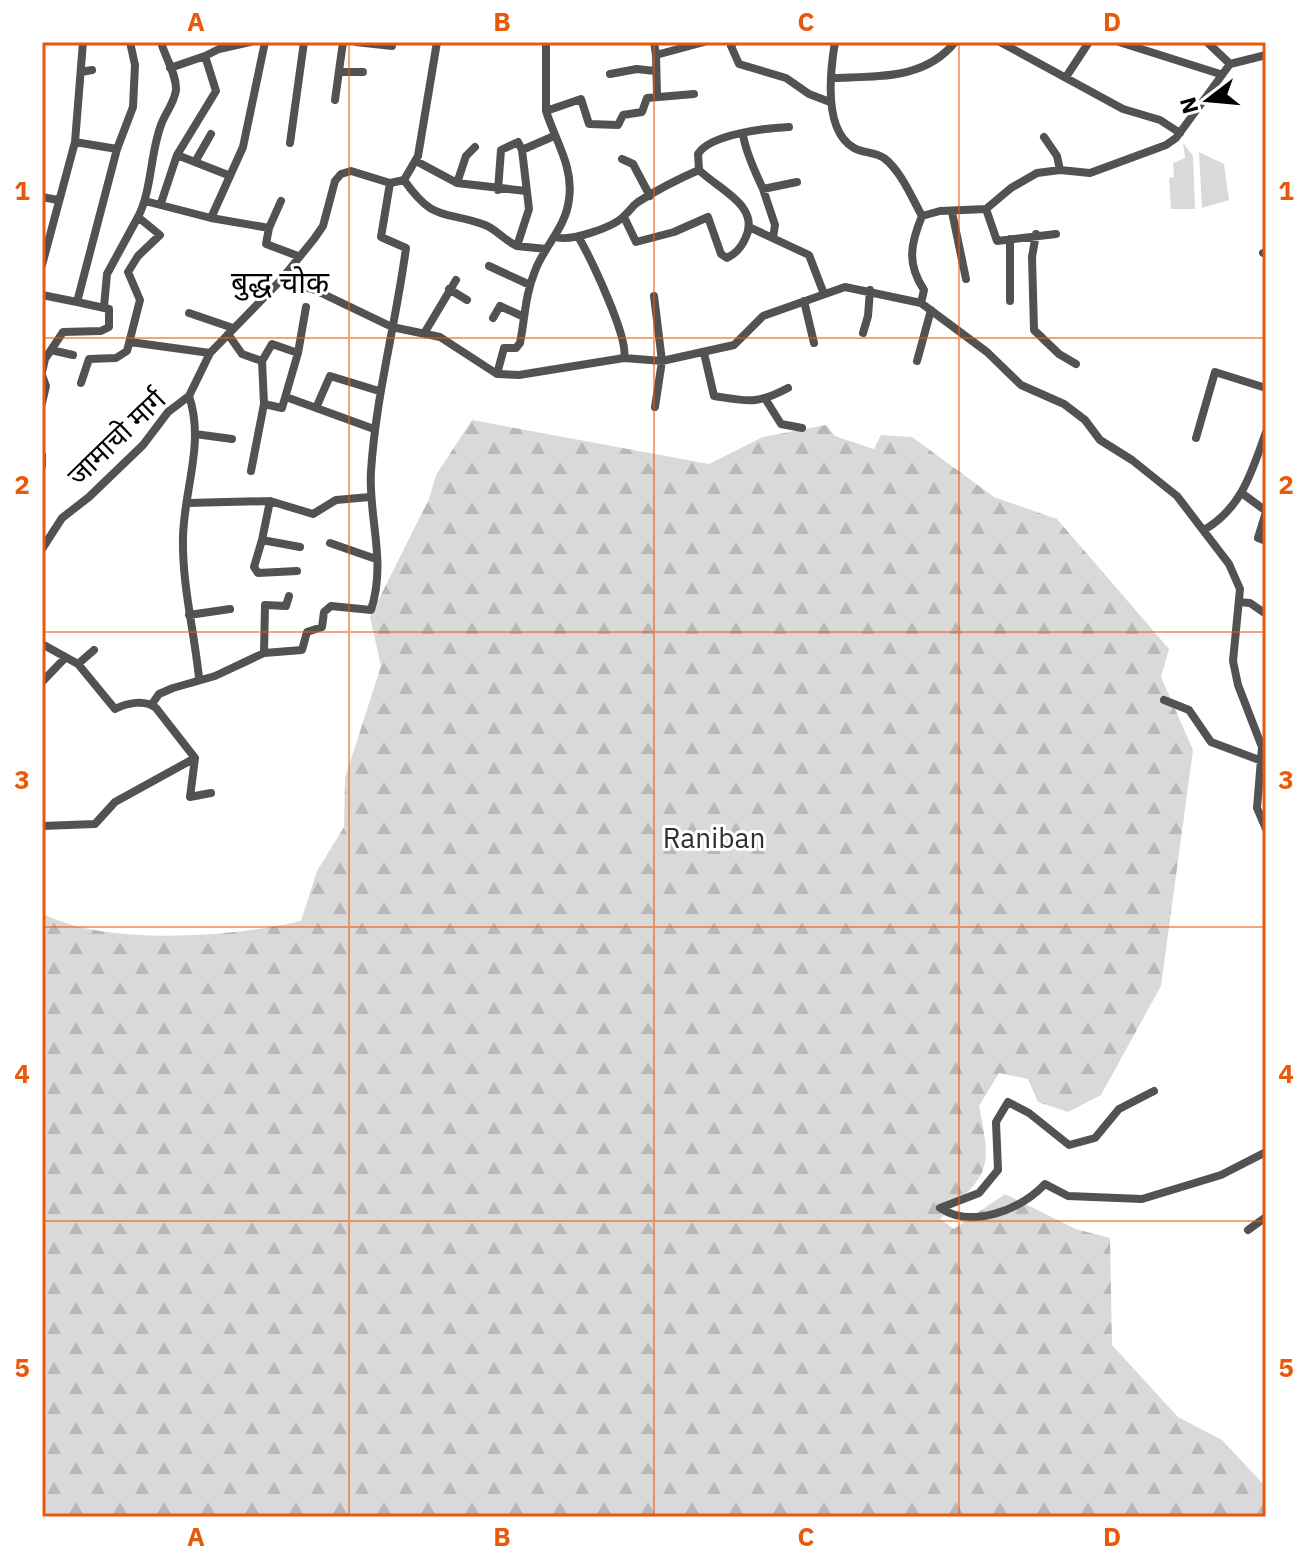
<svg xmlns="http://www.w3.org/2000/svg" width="1308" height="1559" viewBox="0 0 1308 1559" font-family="'IBM Plex Sans','Noto Sans Devanagari',sans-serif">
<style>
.grass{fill:#d9d9d9}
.forest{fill:url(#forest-firs)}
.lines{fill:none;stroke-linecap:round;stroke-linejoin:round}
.minor{stroke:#525252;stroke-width:8}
.grid{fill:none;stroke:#e8590c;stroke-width:2;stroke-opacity:0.55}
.labels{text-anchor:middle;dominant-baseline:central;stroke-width:6;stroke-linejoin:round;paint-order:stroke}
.street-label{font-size:28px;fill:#000;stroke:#fff}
.park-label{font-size:28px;fill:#303030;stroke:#fff}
.neighbourhood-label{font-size:30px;fill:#000;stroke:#fff}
.neatline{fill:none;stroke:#e8590c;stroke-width:3}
.grid-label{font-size:26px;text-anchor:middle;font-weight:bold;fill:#e8590c}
</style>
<defs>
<pattern id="forest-firs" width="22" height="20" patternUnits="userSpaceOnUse" patternTransform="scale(2)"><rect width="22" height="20" fill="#d9d9d9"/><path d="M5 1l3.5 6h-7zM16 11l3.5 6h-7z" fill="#b8b8b8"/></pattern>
</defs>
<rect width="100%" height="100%" fill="#fff"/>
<path class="grass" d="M1183,143L1193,156L1195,209H1171L1169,178L1174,177L1173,163L1185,158Z
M1199,152L1224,164L1229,200L1202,208Z"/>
<path class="forest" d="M472,420L709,464L763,437L826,425L835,436L874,449L881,435L912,437L994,497L1057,519L1169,649L1161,677L1193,750L1161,986L1101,1095L1068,1112L1038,1102L1028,1079L999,1073L979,1106C993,1173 988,1173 940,1219L954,1229L1005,1194L1076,1229L1110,1238L1112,1345L1178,1417L1222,1440L1266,1487V1517H42V913C104,947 234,937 301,921L317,871L344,827L345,778L381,666L370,617L429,499L436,475Z"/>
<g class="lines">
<path class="minor" d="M265,42L243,147L211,218L269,228L266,244L298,256
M356,42L392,46V42
M654,42L656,55
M734,42L731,46L739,64L786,78L809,94L830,102
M835,42C830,72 823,130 854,148C862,153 875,152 884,158C901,171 912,198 922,216
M1000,42L1123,109L1160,120L1180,133
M1119,42L1220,74
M1207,42L1230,64L1266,55
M170,68L205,56
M81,72L92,70
M339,72H363
M610,74L637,69L655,71
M1066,77L1089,42
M833,78C877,76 925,80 955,42
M657,95L656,55L704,42
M335,100L343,42
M546,111V42
M743,133C744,149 756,174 763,189L797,182
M1044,137L1057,156L1060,170
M75,142L117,149
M290,143L304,42
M522,150L529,209L517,246L546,249
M177,155L216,91L205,56L219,49L250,42
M622,159L633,164L650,196
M416,161L457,183L526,191
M195,162L211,134
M404,180C434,223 444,210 485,225C496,229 505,241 517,246
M457,183L466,156L475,147
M763,189L775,225L773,238
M498,190L501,150L518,142L522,150L554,136
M42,197L58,200
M145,201L211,218
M161,203L177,155L228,175
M986,209L997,241L1056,234
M952,212L966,279
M624,217L636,242L674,232L708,217L721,254L727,258C735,254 741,248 745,239C762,206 718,189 699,170L698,154C710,134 767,128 789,127
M749,227L809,255L824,294
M269,228L281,201
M1036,234L1032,257L1034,330L1059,354L1076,364
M556,237C570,242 615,227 625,215C630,211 632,206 638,202C657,190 678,179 699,170
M579,238C591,259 629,338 624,358
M1263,253L1266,252
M42,265L75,142L83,42
M489,266L530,285
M280,281L315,290L392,327L440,337L497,374L519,375L624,358L662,361L734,345L763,316L845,287L921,303L987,352L1021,385L1064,404L1085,420L1100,440L1132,460L1177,496L1229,564L1240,589L1233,661L1238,685L1262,747L1257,808L1266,829
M449,289L467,300
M42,295L77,302L117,149L133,107L135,65L130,42
M654,296L662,361L655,407
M804,301L814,343
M1010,301V239
M921,303L924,290C907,264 910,245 922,216L940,211L986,209L1011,188L1037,173L1060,170L1090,173L1166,145L1176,138L1230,64
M104,307L107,274L138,217
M189,313L233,328
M493,318L500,306L524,317
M425,332L456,280
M863,333L868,316L870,290
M228,334L242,354L262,361
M130,342L210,353
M51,350L73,355
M704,353L714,396C748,401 756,405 788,388
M917,361L931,310
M42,372L45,359L63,332L101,331L109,327V309L77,302
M497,374L504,348H516L520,343C525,318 525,295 535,271C544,246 566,228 569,199C574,167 555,140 546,111L581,99L589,124L618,125L623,115L642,112L647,98L694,94
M42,375L46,386L42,403
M81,383L89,359L116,358L127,351L140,300L128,272L138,256L160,235L138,217C152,190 150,154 161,125C165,113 174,104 176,90C177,75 165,57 161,42
M189,396C205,443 184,489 183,537C182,585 194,630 199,678
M286,397L374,429
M766,400L781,424L802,428
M264,404L282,408L298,353L306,307
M316,408L330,376L379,391
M195,434L232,439
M1196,438L1215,372L1266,388
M42,455V466
M251,471L264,404L262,361L272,344L298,353
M1243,494L1266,511
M270,501L262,540L300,547
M187,503L270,501L313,514L336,500L370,497
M1266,512L1258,538L1266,541
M1204,530C1242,508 1252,471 1266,432
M262,540L254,567L258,573L297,571
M330,543L376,559
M42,549L62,518L89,497L143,445L168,412L189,396L210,353L280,281L314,239L323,226L335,181L341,174L351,171L390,183L404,180L418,156L437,42
M1239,602L1250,603L1266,614
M189,615L230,609
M42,644L78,664L115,709C127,703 145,699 156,708L195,758L190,797L211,793
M264,653L265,605L286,606L289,596
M78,664L94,650
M42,682L65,658
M1164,700L1189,710L1211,742L1262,761
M152,704L159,694L173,688L215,676L264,653L302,650L307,632L322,627L324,612L331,606L371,610C387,561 368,517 371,471C376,395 396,323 406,248L381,237L390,183
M42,826L95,824L115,802L195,758
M1154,1091L1119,1109L1095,1138L1069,1145L1029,1113L1008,1102L996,1122L998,1170L979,1193L940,1208C972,1229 1020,1210 1045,1184L1068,1196L1142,1199L1221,1175L1266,1152
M1248,1230L1266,1217"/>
</g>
<path class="grid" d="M349,42V1517M654,42V1517M959,42V1517M42,338H1266M42,632H1266M42,927H1266M42,1221H1266"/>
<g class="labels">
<g class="street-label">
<text transform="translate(116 437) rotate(-44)">जामाचो मार्ग</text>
</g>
<g class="park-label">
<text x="714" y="837">Raniban</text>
</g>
<g class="neighbourhood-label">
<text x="280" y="281">बुद्ध चोक</text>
</g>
</g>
<rect width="1308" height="1559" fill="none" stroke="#ffffff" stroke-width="88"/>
<g transform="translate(1208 100) rotate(254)" stroke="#ffffff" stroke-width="6" paint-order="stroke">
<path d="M0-6L14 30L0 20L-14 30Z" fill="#000000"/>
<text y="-12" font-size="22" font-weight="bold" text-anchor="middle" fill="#000000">N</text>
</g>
<rect x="44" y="44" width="1220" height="1471" class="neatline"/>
<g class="grid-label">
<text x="196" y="31">A</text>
<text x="502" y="31">B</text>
<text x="806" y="31">C</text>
<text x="1112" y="31">D</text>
<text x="22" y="200">1</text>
<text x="1286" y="200">1</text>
<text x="22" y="494">2</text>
<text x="1286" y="494">2</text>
<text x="22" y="789">3</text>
<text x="1286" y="789">3</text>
<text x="22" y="1083">4</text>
<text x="1286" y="1083">4</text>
<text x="22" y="1377">5</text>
<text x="1286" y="1377">5</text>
<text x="196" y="1546">A</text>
<text x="502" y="1546">B</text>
<text x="806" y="1546">C</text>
<text x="1112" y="1546">D</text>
</g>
</svg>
